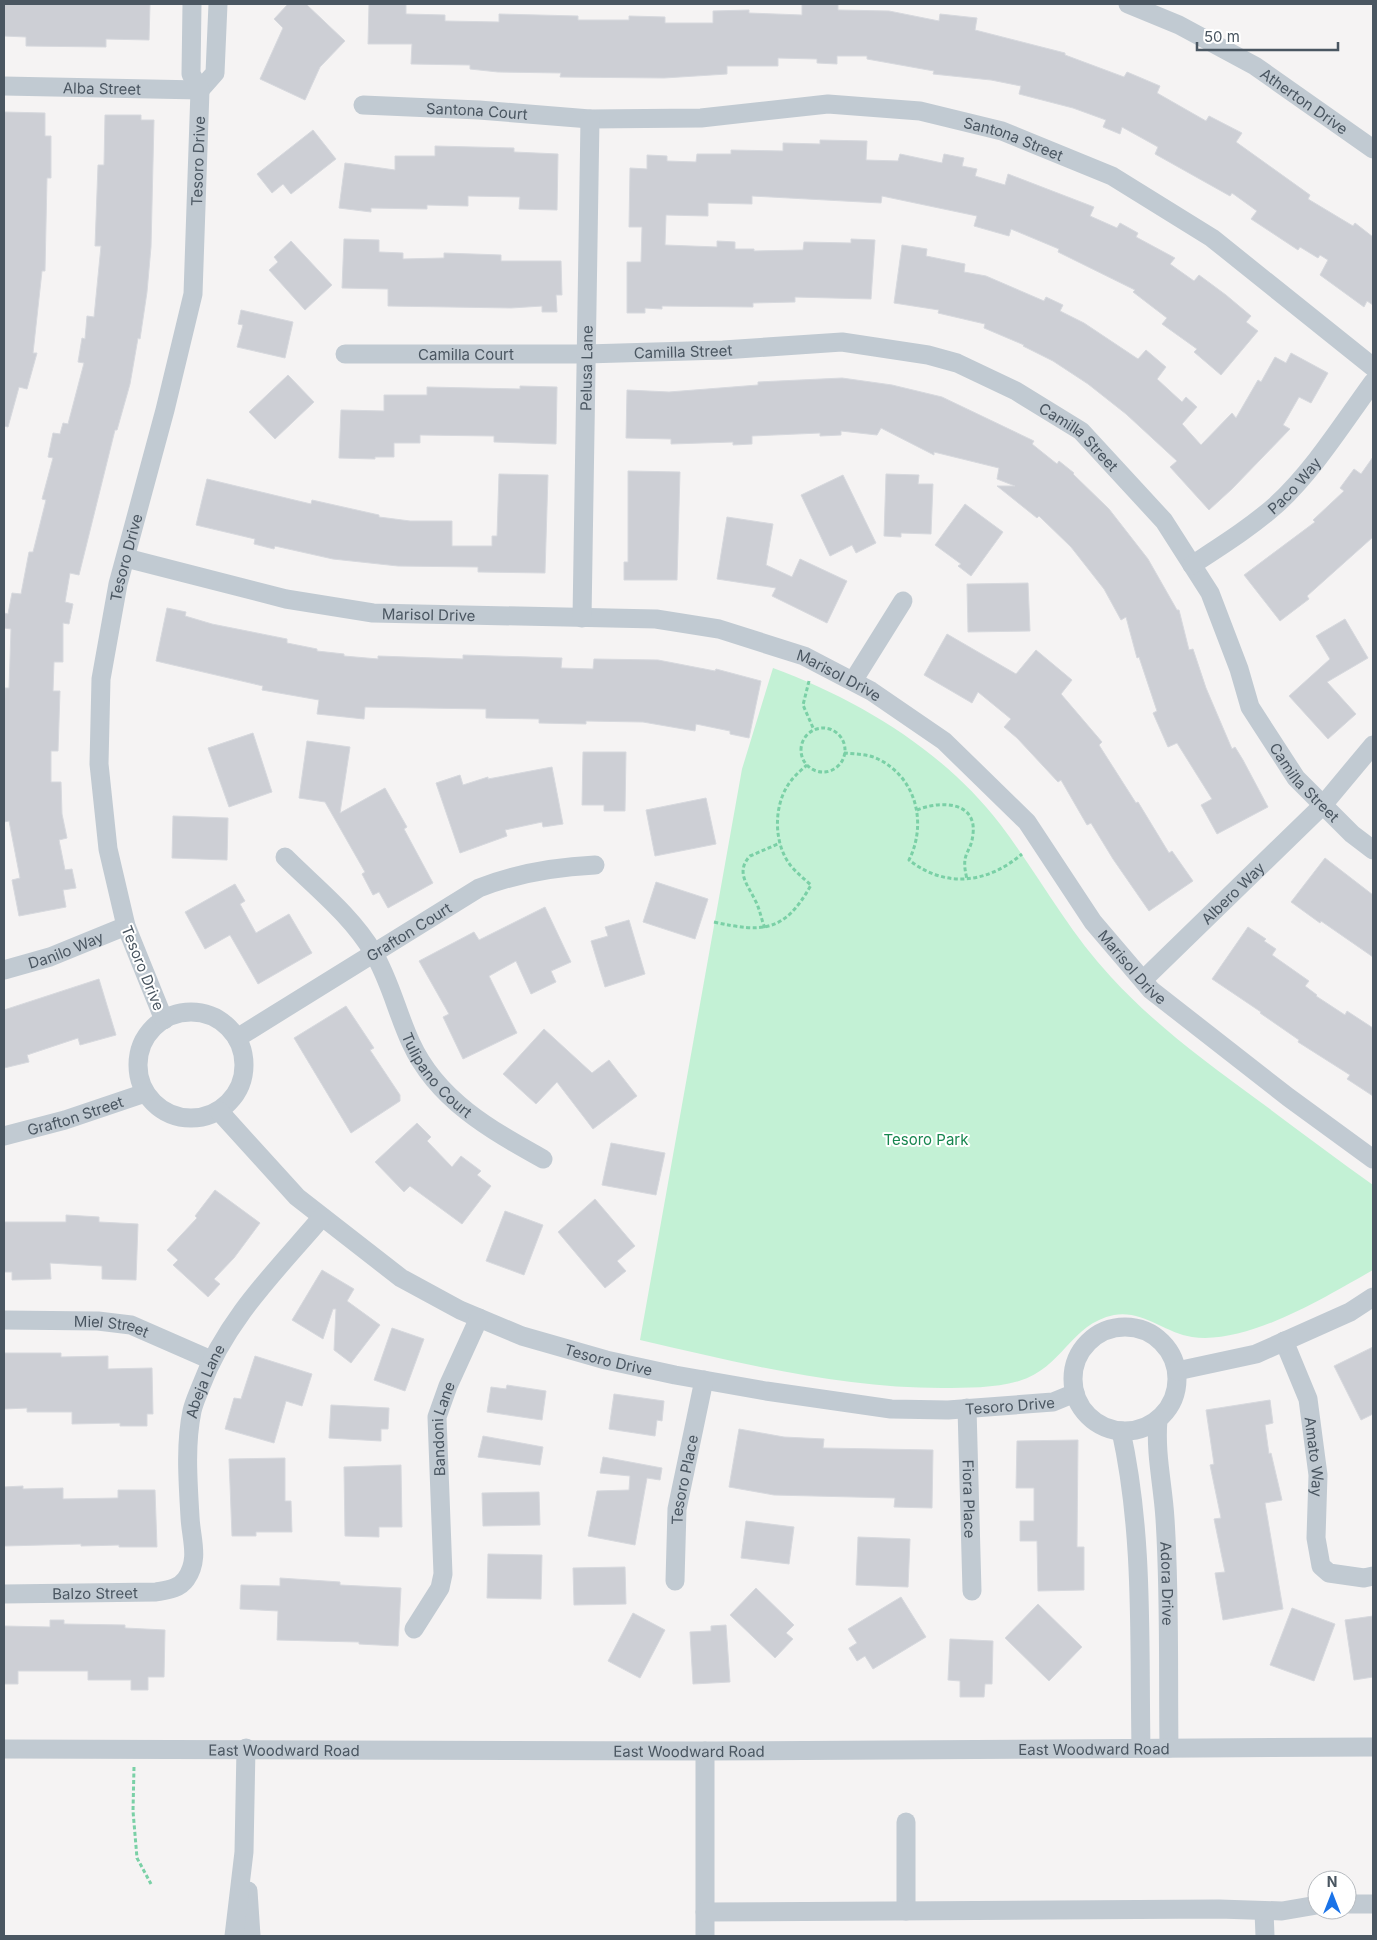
<svg xmlns="http://www.w3.org/2000/svg" width="1377" height="1940" viewBox="0 0 1377 1940" font-family="Inter,sans-serif">
<style>
.green{fill:#c3f1d5}
.building{fill:#cdcfd5;stroke:#d7d9de}
.lines{fill:none;stroke-linecap:round;stroke-linejoin:round}
.path{stroke:#7ad0a6;stroke-width:3;stroke-dasharray:4 2.5;stroke-linecap:butt}
.minor{stroke:#c1cad2;stroke-width:19}
.labels{text-anchor:middle;dominant-baseline:central;stroke-width:4;stroke-linejoin:round;paint-order:stroke}
.street-label{font-size:15px;fill:#4a5661;stroke:#fff}
.park-label{font-size:15px;fill:#17864f;stroke:#fff}
</style>
<rect width="100%" height="100%" fill="#f5f3f3"/>
<path class="green" d="M773,668C859,700 943,750 1000,824C1038,874 1068,931 1111,977C1155,1025 1207,1063 1259,1101C1297,1129 1335,1158 1373,1185V1270C1325,1297 1248,1345 1192,1337C1165,1333 1143,1310 1114,1315C1070,1324 1063,1368 1019,1381C995,1388 967,1388 942,1388C839,1388 740,1363 640,1340L742,769Z"/>
<path class="building" d="M4,4H150L149,40L106,39V47L26,46V37L4,36Z
M288,4H306L345,41L320,67L305,100L260,79L283,28L274,19Z
M369,4H406V14L445,15V21L499,22V14L578,16V20H629V16L665,17V23H713V11L749,10V13L802,15V4H838V10L889,11L939,21L940,14L977,18L975,30L1065,53V55L1124,77L1127,72L1160,86L1157,93L1206,121L1209,116L1242,133L1236,142L1310,195L1308,199L1353,226L1355,223L1373,237V305L1367,301L1364,307L1320,275L1328,260L1320,255L1318,258L1300,247L1298,250L1251,219L1257,211L1232,193L1230,196L1155,154L1158,147L1122,127L1120,134L1103,127L1106,120L1073,108L1019,94L1021,86L991,80L933,74L934,71L867,59V56H837V64L817,63V59L778,58V66H727V74L664,78L560,77L561,73L498,72L470,69V65L411,64L412,44H368Z
M4,112L45,113V136H51V178H47L45,271H42L33,353H37L27,389L19,387L8,427L4,426Z
M105,115H141V120H154L151,247L147,292L140,339L138,338L130,384L117,430H115L79,575L70,573L65,602L73,604L69,624L63,623V662H54L53,691H60L58,751H51V782H61L62,814L67,838L59,840L65,870L72,869L76,888L63,890L66,907L19,916L12,880L20,878L9,821L4,822V713L5,688H9L11,629L4,628V613L8,614L12,593L21,594L29,552H33L46,500L42,499L53,458L48,457L53,433L60,434L63,423L68,424L84,363L78,362L82,338L85,339L87,316L94,317L101,246H95L98,165H104Z
M313,130L336,159L291,194L283,184L272,193L257,174Z
M820,140L867,141L866,160L898,161L900,154L942,163L944,154L964,158L962,166L977,169L975,176L1005,185L1008,174L1094,207L1090,216L1117,228L1120,223L1138,233L1136,237L1175,258L1170,264L1194,281L1199,275L1226,295L1251,316L1246,322L1258,331L1221,375L1194,352L1197,349L1162,324L1167,318L1133,292L1135,290L1058,252L1059,249L1011,229L1009,236L974,226L977,216L882,196L881,203L752,196V204L708,203V216L666,215L665,245L717,247V241L735,242V249H754V251L803,250L804,242L851,243V239L875,240L871,299L795,297V302L753,303V307L662,306V309L645,308V313H627V262H641L642,227H629L630,168L647,169V155L667,156V161L696,162L697,154H731V150L783,151V143L820,144Z
M435,146L514,148V152L558,154L557,210L519,209L520,197L468,196V206L427,205V209L371,208V212L339,208L345,163L395,170V156H435Z
M344,239L379,240V252L403,253V259L444,258V253L501,255V261H561L562,295H556L557,312H542V306L511,308L388,306V289L342,288Z
M291,241L332,285L305,310L269,270L278,262L274,257Z
M902,245L927,249L926,256L965,264L964,272L986,276L1044,301L1046,297L1063,305L1060,311L1084,323L1138,359L1146,350L1166,367L1157,379L1182,402L1186,397L1197,407L1182,424L1201,445L1232,413L1236,418L1258,380L1261,382L1275,357L1286,363L1291,353L1328,373L1311,403L1299,397L1283,425L1290,429L1232,489L1209,510L1170,467L1177,461L1126,414L1088,384L1053,361L1023,346L1024,345L984,328L985,324L938,313L939,310L894,303Z
M241,310L293,322L285,358L237,347L243,325L238,324Z
M288,375L314,402L275,439L249,412Z
M842,378L892,385L942,397L1034,441L1032,444L1057,464L1059,461L1074,473L1073,474L1109,509L1148,559L1177,610H1179L1189,650L1193,649L1206,688L1232,749L1235,747L1243,760L1268,807L1217,834L1201,805L1212,799L1177,743L1168,747L1153,713L1157,711L1139,657L1137,658L1126,617L1121,620L1104,589L1071,547L1039,516L1037,518L997,486H1015L997,479L999,468L934,452V455L881,428L877,435L841,431V435L820,436V433L752,436V444L733,445V442L671,444V439L626,438L627,390L669,392L758,385V382Z
M520,386L557,387L556,444L494,442V436L420,435V443H394V457H375V459L339,458L341,410L384,411V395H427V387L520,389Z
M1373,457V537L1307,596L1309,599L1280,621L1244,575L1315,522L1313,520L1344,491L1340,488L1354,469L1361,474Z
M628,471L680,472L677,580H624V562H628Z
M499,474L548,475L545,573L478,572V567L398,566L333,559L275,546L274,549L254,544L255,539L196,525L207,479L311,504L312,500L379,515V517L410,521H452V546H492V536H497Z
M886,474L919,475L918,484H933L931,534L901,533V537L884,536Z
M843,475L876,543L856,553L852,545L830,556L801,495Z
M965,504L1003,532L971,576L958,566L961,564L935,545Z
M727,517L773,524L766,565L792,577L800,559L847,581L827,623L772,596L776,588L717,579Z
M1028,583L1030,631L968,632L967,584Z
M167,608L186,612L185,616L212,624L287,639V643L317,649V651L344,654V656L378,659V656L463,659V655L562,658L561,668L593,669L594,659L658,660L715,671L716,669L761,681L749,738L730,734V731L696,724L695,731L643,722L586,721V724L539,723V719L486,718V709L365,707L364,719L317,714L319,700L262,690L263,686L156,661Z
M1345,619L1368,658L1327,682L1356,714L1328,739L1289,696L1330,659L1316,636Z
M947,634L1016,674L1036,650L1072,680L1061,694L1102,742L1099,745L1136,803L1138,802L1169,853L1172,851L1193,881L1149,911L1113,859L1091,823L1087,825L1061,780L1058,782L1017,738L1004,727L1011,719L978,692L972,703L924,675Z
M253,733L272,792L229,807L208,748Z
M307,741L350,747L340,813L385,788L407,827L404,829L433,883L388,908L379,892L373,895L362,874L365,872L325,802L299,798Z
M583,752H626L625,811H604V805H582Z
M552,767L563,824L543,827L542,822L505,830L507,836L460,853L436,783L460,775L463,785L488,777V779Z
M706,798L716,844L655,856L646,810Z
M173,816L228,818L227,860L172,858Z
M1325,858L1373,895V957L1321,921L1320,923L1291,902Z
M656,882L708,899L695,939L643,922Z
M235,884L245,901L240,904L256,933L289,914L312,953L258,984L230,935L205,949L185,912Z
M545,907L571,962L551,971L556,982L531,994L516,961L489,976L517,1033L463,1059L443,1017L449,1014L419,961L474,932L479,940Z
M629,920L645,974L605,987L591,941L608,936L605,927Z
M1248,927L1266,939L1264,941L1276,949L1272,955L1309,981L1305,986L1317,995L1316,996L1345,1015L1347,1011L1373,1028V1096L1347,1079L1350,1075L1298,1042L1299,1040L1260,1013L1261,1012L1212,979Z
M99,979L116,1035L80,1045L78,1038L27,1055L29,1062L4,1068V1010Z
M346,1006L374,1048L370,1050L400,1095V1101L351,1133L294,1038Z
M544,1029L592,1073L609,1060L637,1096L593,1129L557,1082L536,1104L503,1074Z
M417,1123L431,1137L427,1141L452,1167L461,1156L481,1171L477,1175L491,1186L462,1224L410,1186L404,1192L375,1162Z
M611,1143L665,1153L656,1195L602,1185Z
M215,1190L260,1223L234,1258L214,1279L220,1284L208,1297L173,1265L178,1260L167,1250L197,1218L195,1216Z
M595,1199L635,1246L617,1261L626,1271L605,1288L558,1232Z
M505,1211L543,1225L524,1275L486,1261Z
M66,1215L99,1217V1222L138,1224L136,1280L102,1279V1266L50,1263L51,1279L12,1280V1272H4V1222H66Z
M322,1270L354,1289L347,1301L380,1325L351,1363L334,1350L336,1309H333L323,1339L292,1320Z
M392,1328L424,1339L405,1391L374,1380Z
M1373,1347V1414L1361,1420L1334,1366Z
M4,1353H61V1357L108,1356V1369L152,1368L153,1414H147V1426H120V1423L72,1424V1412H27V1408L4,1409Z
M255,1356L312,1374L302,1406L286,1401L274,1443L225,1429L234,1398L241,1399Z
M507,1385L546,1391L542,1420L487,1412L491,1387L506,1389Z
M614,1394L664,1401L662,1421L657,1420L655,1436L609,1429Z
M1270,1400L1273,1423L1265,1425L1269,1454L1271,1453L1282,1500L1265,1503L1283,1609L1223,1620L1215,1573L1225,1572L1214,1519L1221,1518L1210,1465L1214,1464L1206,1410Z
M331,1405L389,1408L388,1429H381V1441L329,1438Z
M739,1429L784,1437L824,1439L823,1448L933,1450L932,1508L894,1507L895,1498L774,1495L729,1487Z
M483,1436L543,1447L540,1465L478,1457Z
M1078,1440L1077,1547H1084V1590L1038,1591L1037,1541H1020V1521H1034V1488H1016L1017,1441Z
M603,1457L662,1468L660,1480L647,1478L635,1545L588,1536L597,1491L629,1490L630,1476L600,1473Z
M285,1458V1501H291L292,1532H256V1536H232L229,1459Z
M401,1465L402,1527H379V1537L345,1536L344,1467Z
M23,1486V1489L63,1488V1499L118,1498V1490H155L157,1547H119V1545L81,1546V1544L4,1546V1487Z
M539,1492L540,1525L483,1526L482,1493Z
M746,1521L794,1527L789,1564L741,1558Z
M858,1537L910,1539L908,1587L856,1585Z
M488,1554L542,1555L541,1599L487,1598Z
M625,1567L626,1604L574,1605L573,1568Z
M280,1578L340,1582V1585L401,1588L398,1646L359,1644V1642L277,1640L278,1611L240,1609L241,1585L280,1586Z
M756,1588L794,1625L786,1633L793,1639L775,1658L730,1615Z
M901,1597L926,1637L873,1669L865,1656L857,1661L849,1648L857,1643L848,1629Z
M1038,1604L1082,1647L1049,1681L1005,1638Z
M1292,1608L1335,1624L1314,1681L1270,1665Z
M633,1613L665,1630L640,1678L608,1661Z
M1373,1616V1677L1354,1680L1345,1620Z
M50,1620H64V1624L125,1625V1628L165,1630L164,1677H148V1690H131V1680H88V1671H18V1684H4V1626L50,1627Z
M726,1625L730,1682L693,1684L690,1632L711,1631V1626Z
M950,1639L993,1641L992,1684H985L984,1697H960V1681L948,1680Z"/>
<g class="lines">
<path class="path" d="M809,681L803,705L814,730
M801 750a22 22 0 1 1 44 0a22 22 0 1 1-44 0Z
M844,753C855,754 868,754 878,759C917,778 927,824 909,860C946,889 988,883 1022,854
M917,810C938,801 977,800 973,834C971,855 960,851 967,879
M714,922C763,933 785,932 811,885C804,879 797,873 791,866C774,845 773,808 788,785C793,777 800,771 807,765
M765,928C761,919 760,909 755,900C748,885 735,872 750,856L780,843
M134,1767L133,1811L137,1858L151,1884"/>
<g class="minor">
<path id="s1" d="M1128,4L1179,25L1255,66L1373,149"/>
<path id="s2" d="M4,86L200,90"/>
<path d="M200,90L215,73L218,4"/>
<path id="s3" d="M363,105L479,110L590,119L701,118L828,104L920,111L1002,131L1112,176L1212,238L1373,367"/>
<path id="s4" d="M345,354H586L723,350L842,342L928,355L957,363L1016,391L1081,431L1164,521L1210,593L1239,669L1250,707L1296,778L1352,834L1373,850"/>
<path id="s5" d="M126,558L286,599L373,613L656,619L719,629L804,656L871,691L944,741L1027,822L1093,922L1151,990L1288,1097L1373,1159"/>
<path id="s6" d="M1192,565C1221,546 1250,528 1276,505C1314,470 1343,423 1373,382"/>
<path id="s7" d="M582,618L590,119"/>
<path d="M853,681L903,601"/>
<path id="s8" d="M285,857C315,887 351,915 373,952C390,980 397,1013 411,1043C437,1100 491,1130 543,1159"/>
<path id="s9" d="M4,970L50,957L126,926"/>
<path id="s10" d="M1143,980L1323,805L1373,745"/>
<circle cx="191" cy="1065" r="53"/>
<path id="s11" d="M164,1020L126,926L108,849L99,764L101,679L118,584L165,410L193,294L200,90L191,74L192,4"/>
<path id="s12" d="M237,1038L479,888C517,873 554,867 595,865"/>
<path id="s13" d="M219,1111L297,1197L401,1278L460,1310L522,1336L606,1360L675,1375L766,1391L891,1409L948,1410L1053,1402L1075,1393"/>
<path id="s14" d="M4,1136L65,1120L145,1093"/>
<path id="s15" d="M4,1320L98,1321L131,1325L211,1360"/>
<circle cx="1125" cy="1379" r="52"/>
<path id="s16" d="M1284,1341L1308,1399L1318,1475L1316,1538L1321,1566L1329,1573L1364,1578L1373,1576"/>
<path d="M1177,1371L1256,1354L1350,1312L1373,1297"/>
<path id="s17" d="M967,1408L972,1591"/>
<path id="s18" d="M1158,1420C1155,1454 1163,1485 1165,1519C1170,1595 1168,1672 1169,1748"/>
<path d="M1121,1431C1144,1534 1139,1643 1141,1748"/>
<path id="s19" d="M675,1581L677,1509L704,1380"/>
<path id="s20" d="M4,1594L156,1592C167,1590 179,1589 186,1579C200,1559 191,1539 190,1517C188,1482 185,1445 192,1411C194,1402 198,1394 201,1386C226,1319 277,1270 322,1217"/>
<path id="s21" d="M414,1629L440,1588L443,1574L437,1417L448,1386L479,1318"/>
<path id="s22" d="M4,1749L705,1751L1373,1747"/>
<path d="M705,1751V1936"/>
<path d="M906,1822V1911"/>
<path d="M248,1891L251,1936"/>
<path d="M1347,1904H1373"/>
<path d="M1264,1911L1265,1936"/>
<path d="M705,1912L1219,1909L1282,1911L1317,1905"/>
<path d="M234,1936L244,1852L246,1748"/>
</g>
</g>
<g class="labels">
<g class="street-label">
<text stroke="none"><textPath href="#s2" startOffset="98">Alba Street</textPath></text>
<text stroke="none"><textPath href="#s1" startOffset="202">Atherton Drive</textPath></text>
<text stroke="none"><textPath href="#s3" startOffset="114">Santona Court</textPath></text>
<text stroke="none"><textPath href="#s3" startOffset="656">Santona Street</textPath></text>
<text stroke="none"><textPath href="#s11" startOffset="880">Tesoro Drive</textPath></text>
<text stroke="none"><textPath href="#s4" startOffset="338">Camilla Street</textPath></text>
<text stroke="none"><textPath href="#s4" startOffset="121">Camilla Court</textPath></text>
<text stroke="none"><textPath href="#s7" startOffset="250">Pelusa Lane</textPath></text>
<text stroke="none"><textPath href="#s4" startOffset="758">Camilla Street</textPath></text>
<text stroke="none"><textPath href="#s6" startOffset="130">Paco Way</textPath></text>
<text stroke="none"><textPath href="#s11" startOffset="475">Tesoro Drive</textPath></text>
<text stroke="none"><textPath href="#s5" startOffset="309">Marisol Drive</textPath></text>
<text stroke="none"><textPath href="#s5" startOffset="729">Marisol Drive</textPath></text>
<text stroke="none"><textPath href="#s4" startOffset="1178">Camilla Street</textPath></text>
<text stroke="none"><textPath href="#s10" startOffset="125">Albero Way</textPath></text>
<text stroke="none"><textPath href="#s12" startOffset="202">Grafton Court</textPath></text>
<text stroke="none"><textPath href="#s9" startOffset="65">Danilo Way</textPath></text>
<text stroke="none"><textPath href="#s5" startOffset="1149">Marisol Drive</textPath></text>
<text transform="translate(143 968) rotate(68)">Tesoro Drive</text>
<text stroke="none"><textPath href="#s8" startOffset="270">Tulipano Court</textPath></text>
<text stroke="none"><textPath href="#s14" startOffset="74">Grafton Street</textPath></text>
<text stroke="none"><textPath href="#s15" startOffset="108">Miel Street</textPath></text>
<text stroke="none"><textPath href="#s13" startOffset="472">Tesoro Drive</textPath></text>
<text stroke="none"><textPath href="#s20" startOffset="388">Abeja Lane</textPath></text>
<text stroke="none"><textPath href="#s13" startOffset="878">Tesoro Drive</textPath></text>
<text stroke="none"><textPath href="#s21" startOffset="209">Bandoni Lane</textPath></text>
<text stroke="none"><textPath href="#s16" startOffset="121">Amato Way</textPath></text>
<text stroke="none"><textPath href="#s19" startOffset="102">Tesoro Place</textPath></text>
<text stroke="none"><textPath href="#s17" startOffset="91">Fiora Place</textPath></text>
<text stroke="none"><textPath href="#s18" startOffset="164">Adora Drive</textPath></text>
<text stroke="none"><textPath href="#s20" startOffset="91">Balzo Street</textPath></text>
<text stroke="none"><textPath href="#s22" startOffset="280">East Woodward Road</textPath></text>
<text stroke="none"><textPath href="#s22" startOffset="1090">East Woodward Road</textPath></text>
<text stroke="none"><textPath href="#s22" startOffset="685">East Woodward Road</textPath></text>
</g>
<g class="park-label">
<text x="926" y="1139">Tesoro Park</text>
</g>
</g>
<rect width="1377" height="1940" fill="none" stroke="#4a5661" stroke-width="10"/>
<g transform="translate(1332 1895)"><circle r="24" fill="#ffffff" stroke="#b7bbc0"/>
<path d="M0-4L9 19L0 12L-9 19Z" fill="#1a73e8"/>
<text y="-8" font-size="14" font-weight="bold" text-anchor="middle" fill="#4a5661">N</text>
</g>
<path d="M1197 42v8h141v-8" fill="none" stroke="#4a5661" stroke-width="2.5"/>
<text x="1204" y="42" font-size="15" fill="#4a5661" stroke="#ffffff" stroke-width="4" paint-order="stroke">50 m</text>
</svg>
